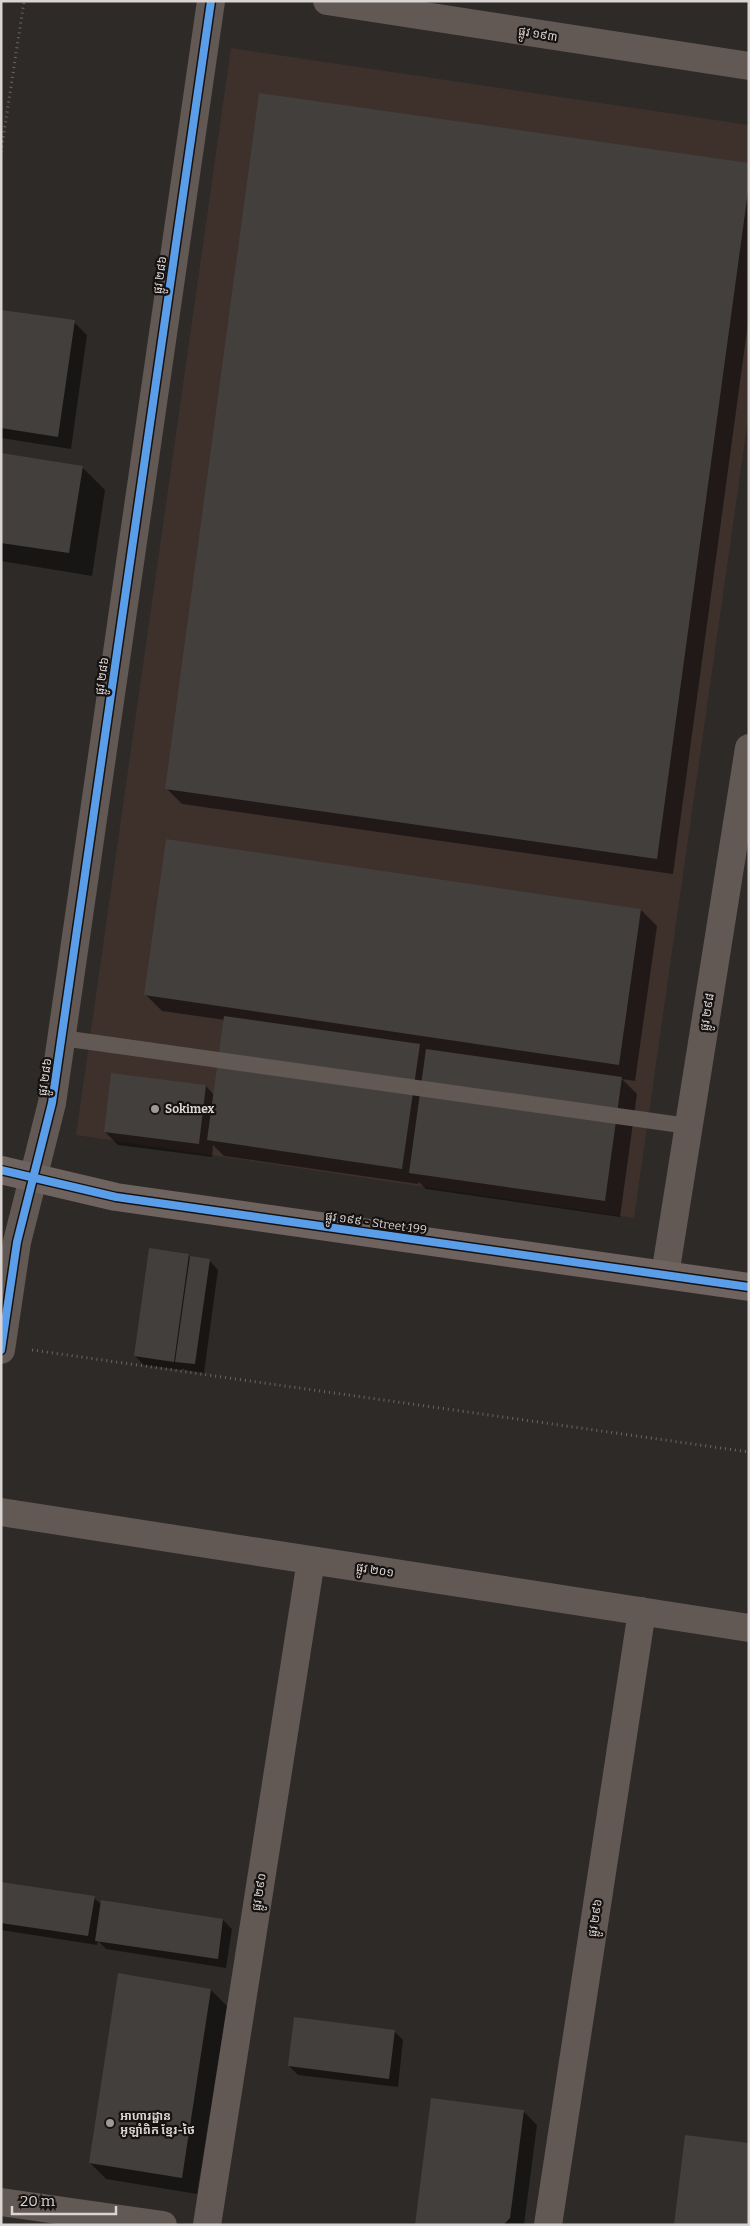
<svg xmlns="http://www.w3.org/2000/svg" width="750" height="2226" viewBox="0 0 750 2226" font-family="Bitter,'Noto Sans Khmer',serif">
<style>
.built{fill:#3e302b}
.shadow{fill:#0007}
.building{fill:#433f3d}
.lines{fill:none;stroke-linecap:round;stroke-linejoin:round}
.path{stroke:#6c6663;stroke-width:3;stroke-dasharray:1 4;stroke-linecap:butt}
.lane{stroke:#625955;stroke-width:16}
.street{stroke:#625955;stroke-width:28}
.secondary{stroke:#6e635e;stroke-width:28}
.cycleway-casing{stroke:#161211;stroke-width:11}
.cycleway{stroke:#5a9eea;stroke-width:8}
.poi-dot{fill:#9e9896;stroke:#161211;stroke-width:2}
.labels{text-anchor:middle;dominant-baseline:central;stroke-width:4.5;stroke-linejoin:round;paint-order:stroke}
.street-label{font-size:12px;fill:#dad4d2;stroke:#161211}
.poi-label{font-size:12px;font-weight:bold;fill:#dad4d2;stroke:#161211;text-anchor:start}
</style>
<rect width="100%" height="100%" fill="#2e2a28"/>
<path class="built" d="M231,48L749,125V412L634,1218L76,1135Z"/>
<path class="shadow" d="M749,164V316L673,874L182,804L166,788Z
M1,311L74,322L87,335L71,449L1,438Z
M1,454L82,467L105,490L92,576L1,561Z
M641,910L657,926L635,1081L622,1079L637,1094L620,1217L426,1189L419,1182L418,1184L224,1156L213,1145L212,1157L118,1145L105,1132L206,1086L214,1095L225,1020L162,1011L146,995Z
M188,1255L191,1258L209,1260L218,1270L204,1373L185,1370L183,1368L182,1370L144,1365L135,1356Z
M1,1883L94,1898L102,1905L223,1920L232,1929L226,1968L106,1949L98,1941L97,1945L1,1930Z
M211,1990L227,2006L197,2194L106,2179L90,2163Z
M394,2031L403,2040L398,2087L298,2075L289,2066Z
M524,2112L537,2125L524,2225H416Z"/>
<path class="building" d="M259,93L749,163V184L657,859L165,789Z
M1,310L75,320L58,437L1,428Z
M1,453L83,466L69,553L1,543Z
M166,839L641,909L619,1065L144,995Z
M224,1016L420,1044L402,1169L207,1140Z
M426,1049L622,1077L605,1201L409,1173Z
M111,1073L206,1085L199,1144L104,1132Z
M149,1248L189,1254L174,1362L134,1356Z
M190,1256L210,1259L195,1364L175,1362Z
M1,1882L95,1896L88,1936L1,1923Z
M101,1900L223,1919L218,1959L95,1941Z
M118,1973L211,1989L182,2178L89,2163Z
M294,2017L395,2030L389,2079L288,2066Z
M431,2098L524,2110L510,2218L503,2225H415Z
M685,2135L749,2143V2225H674Z"/>
<g class="lines">
<path class="path" d="M1,152L24,1
M32,1350L749,1452"/>
<path class="lane" d="M62,1038L688,1126"/>
<path class="street" d="M327,1L749,66
M665,1275L749,748
M1,1350L17,1242L52,1103L211,1
M1,1512L749,1628
M1,2202L163,2225
M207,2225L311,1560
M548,2225L642,1611"/>
<path class="secondary" d="M1,1170L116,1197L749,1287"/>
<defs>
<path id="cycleway" d="M1,1170L116,1197L749,1287
M1,1350L17,1242L52,1103L211,1"/>
</defs>
<use href="#cycleway" class="cycleway-casing"/>
<use href="#cycleway" class="cycleway"/>
</g>
<g class="poi-dot">
<circle cx="155" cy="1109" r="5"/>
<circle cx="110" cy="2123" r="5"/>
</g>
<g class="labels">
<g class="street-label">
<text transform="translate(538 34) rotate(9)">ផ្លូវ ១៩៣</text>
<text transform="translate(160 275) rotate(-82)">ផ្លូវ ២៨៦</text>
<text transform="translate(102 676) rotate(-82)">ផ្លូវ ២៨៦</text>
<text transform="translate(707 1012) rotate(-81)">ផ្លូវ ២៩៨</text>
<text transform="translate(45 1077) rotate(-82)">ផ្លូវ ២៨៦</text>
<text transform="translate(376 1223) rotate(8)">ផ្លូវ ១៩៩ - Street 199</text>
<text transform="translate(375 1570) rotate(9)">ផ្លូវ ២០១</text>
<text transform="translate(259 1892) rotate(-81)">ផ្លូវ ២៩០</text>
<text transform="translate(595 1918) rotate(-81)">ផ្លូវ ២៩៦</text>
</g>
<g class="poi-label">
<text x="165" y="1109">Sokimex</text>
<text x="120" y="2116">អាហារដ្ឋាន<tspan x="120" dy="14">អូឡាំពិក ខ្មែរ-ថៃ</tspan></text>
</g>
</g>
<rect width="750" height="2226" fill="none" stroke="#dad4d2" stroke-width="5"/>
<path d="M12 2206v8h104v-8" fill="none" stroke="#dad4d2" stroke-width="2.5"/>
<text x="20" y="2206" font-size="15" fill="#dad4d2" stroke="#161211" stroke-width="4" paint-order="stroke">20 m</text>
</svg>
